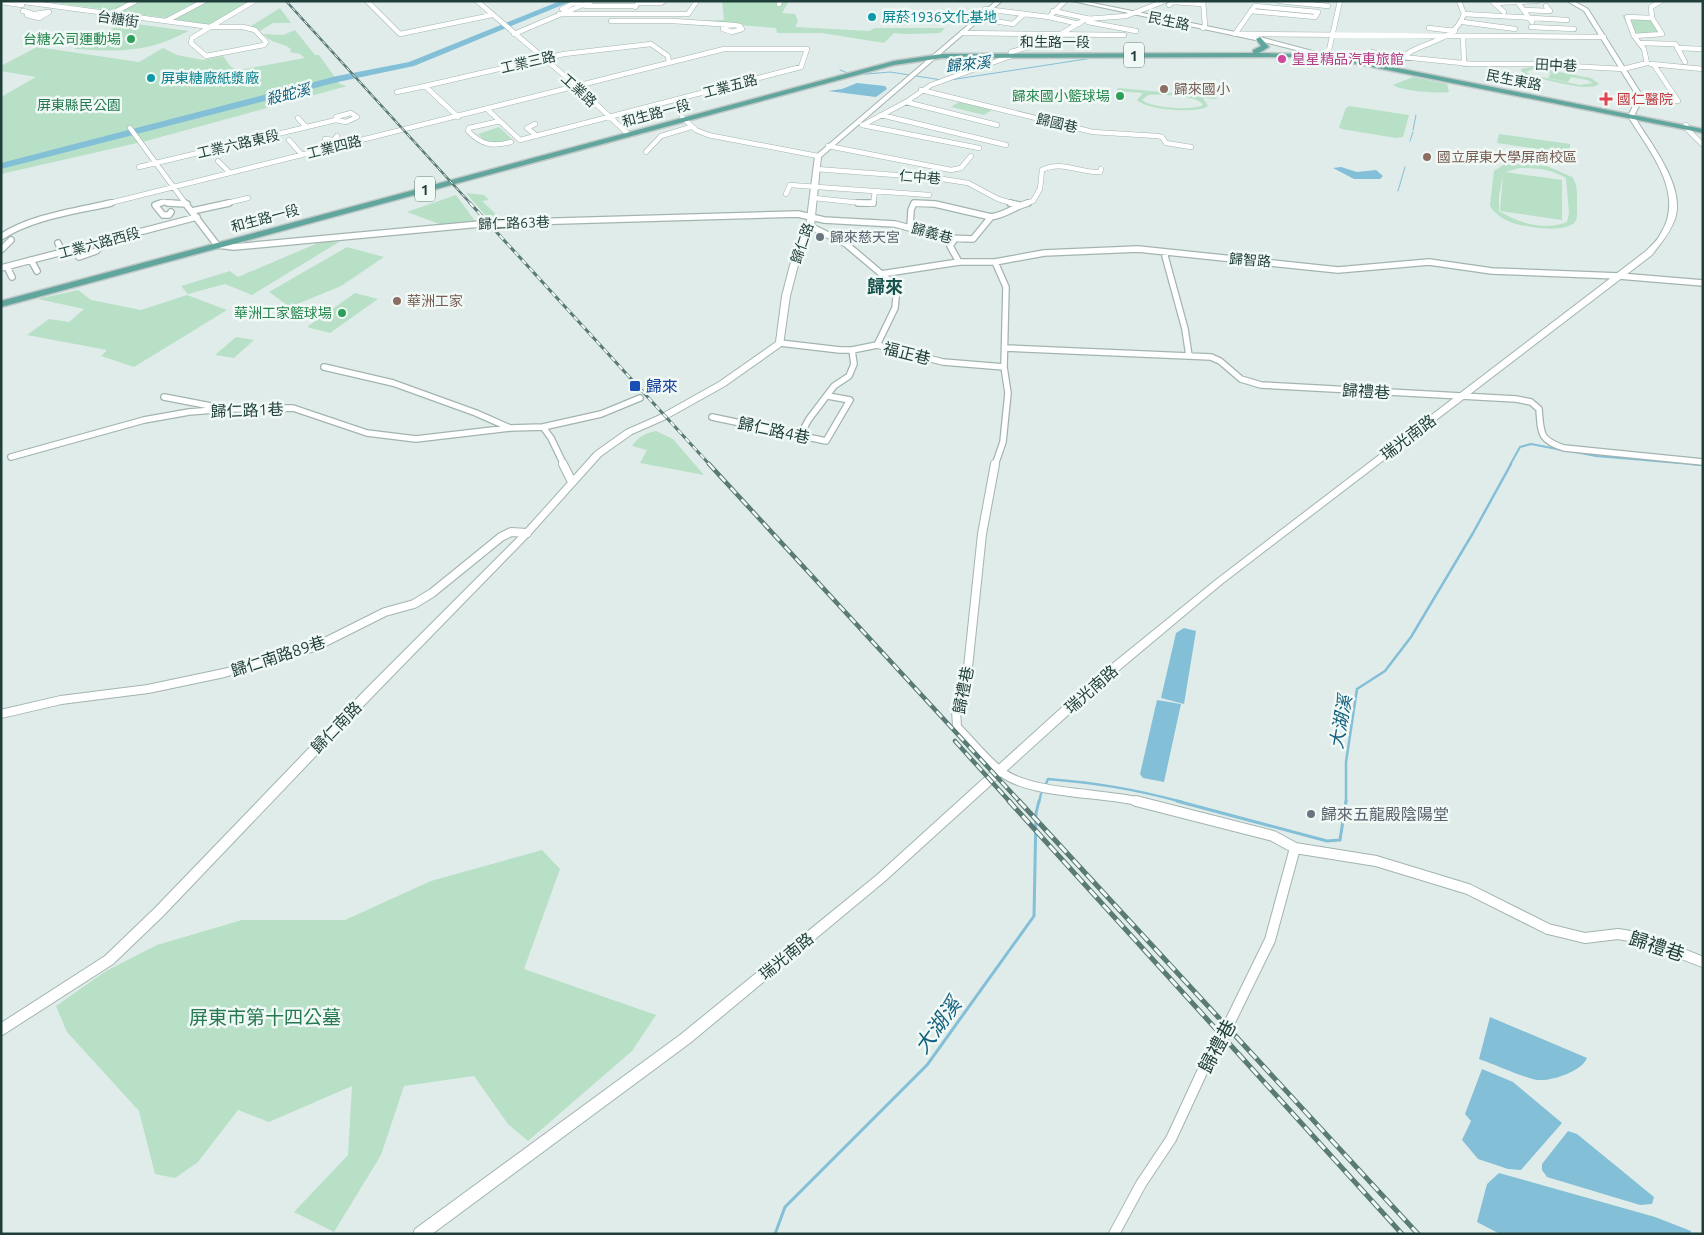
<svg xmlns="http://www.w3.org/2000/svg" width="1704" height="1235" viewBox="0 0 1704 1235" font-family="Ubuntu,'Noto Sans TC',sans-serif">
<style>
.green{fill:#b7e0c7;fill-rule:evenodd}
.water{fill:#83bfd7}
.lines{fill:none;stroke-linecap:round;stroke-linejoin:round}
.stream-far3{stroke:#83bfd7;stroke-width:1}
.stream-far2{stroke:#83bfd7;stroke-width:2}
.stream-far1{stroke:#83bfd7;stroke-width:2.5}
.stream{stroke:#83bfd7;stroke-width:3}
.river{fill:#83bfd7;fill-rule:evenodd}
.minor-far3-casing{stroke:#a2b4b1;stroke-width:5.5}
.minor-far2-casing{stroke:#a2b4b1;stroke-width:8}
.minor-far1-casing{stroke:#a2b4b1;stroke-width:10}
.minor-casing{stroke:#a2b4b1;stroke-width:12}
.tertiary-casing{stroke:#a2b4b1;stroke-width:2}
.primary-casing{stroke:#c0c9c8;stroke-width:3}
.minor-far3{stroke:#fff;stroke-width:4.5}
.minor-far2{stroke:#fff;stroke-width:5.5}
.minor-far1{stroke:#fff;stroke-width:8}
.minor{stroke:#fff;stroke-width:10}
.tertiary{fill:#fff;fill-rule:evenodd}
.primary{fill:#61a69d;fill-rule:evenodd}
.rail-far3-casing{stroke:#5a7a76;stroke-width:2.5}
.rail-far2-casing{stroke:#5a7a76;stroke-width:3}
.rail-far1-casing{stroke:#5a7a76;stroke-width:4.5}
.rail-casing{stroke:#5a7a76;stroke-width:5}
.rail-far3{stroke:#f1f9f6;stroke-width:1;stroke-dasharray:4.5;stroke-linecap:butt}
.rail-far2{stroke:#f1f9f6;stroke-width:2;stroke-dasharray:5.5;stroke-linecap:butt}
.rail-far1{stroke:#f1f9f6;stroke-width:2.5;stroke-dasharray:8;stroke-linecap:butt}
.rail{stroke:#f1f9f6;stroke-width:3;stroke-dasharray:10;stroke-linecap:butt}
.culture-dot{fill:#0f9aa8;stroke:#f1f9f6;stroke-width:2}
.leisure-dot{fill:#2e9e5b;stroke:#f1f9f6;stroke-width:2}
.hotel-dot{fill:#d1479c;stroke:#f1f9f6;stroke-width:2}
.education-dot{fill:#8d6e63;stroke:#f1f9f6;stroke-width:2}
.health-dot{fill:#e0444e;stroke:#f1f9f6;stroke-width:2}
.worship-dot{fill:#6b7280;stroke:#f1f9f6;stroke-width:2}
.transit-dot{fill:#1a4fb4;stroke:#f1f9f6;stroke-width:2}
.labels{text-anchor:middle;dominant-baseline:central;stroke-width:5;stroke-linejoin:round;paint-order:stroke}
.far-culture-label{font-size:14px;fill:#0d838f;stroke:#f1f9f6;text-anchor:start}
.far-street-label{font-size:14px;fill:#1f3e3a;stroke:#f1f9f6}
.far-leisure-label{font-size:14px;fill:#27864d;stroke:#f1f9f6;text-anchor:end}
.far-hotel-label{font-size:14px;fill:#b23c85;stroke:#f1f9f6;text-anchor:start}
.far-education-label{font-size:14px;fill:#785e54;stroke:#f1f9f6;text-anchor:start}
.far-health-label{font-size:14px;fill:#be3a42;stroke:#f1f9f6;text-anchor:start}
.far-park-label{font-size:14px;fill:#267951;stroke:#f1f9f6}
.far-worship-label{font-size:14px;fill:#5b616d;stroke:#f1f9f6;text-anchor:start}
.shield{fill:#f1f9f6;stroke:#5e7672;stroke-width:1}
.shield-label{font-size:15px;font-weight:bold;fill:#1f3e3a}
.far-water-label{font-size:15px;font-style:italic;fill:#14607f;stroke:#f1f9f6}
.street-label{font-size:16px;fill:#1f3e3a;stroke:#f1f9f6}
.transit-label{font-size:16px;fill:#164399;stroke:#f1f9f6;text-anchor:start}
.worship-label{font-size:16px;fill:#5b616d;stroke:#f1f9f6;text-anchor:start}
.far-district-label{font-size:18px;font-weight:bold;fill:#19524c;stroke:#f1f9f6}
.water-label{font-size:18px;font-style:italic;fill:#14607f;stroke:#f1f9f6}
.near-street-label{font-size:19px;fill:#1f3e3a;stroke:#f1f9f6}
.near-park-label{font-size:19px;fill:#267951;stroke:#f1f9f6}
.near-water-label{font-size:21px;font-style:italic;fill:#14607f;stroke:#f1f9f6}
</style>
<rect width="100%" height="100%" fill="#e0ece9"/>
<path class="green" d="M51,1H250L210,25L170,19L194,6L190,5L166,18L49,2Z
M722,1H789L782,13L795,14L798,21L795,27L869,31L875,28H945L940,33C924,33 909,35 894,33L884,43L822,33H777L776,28L685,21L724,20Z
M280,8L291,23H273L260,31L251,26Z
M1622,15L1653,18L1662,37L1632,34Z
M129,23L189,31C180,35 172,39 164,42C133,53 105,51 74,49L119,25Z
M295,30L315,55H319L340,84L347,86L146,141L1,174V97L36,77L1,71V66L37,47L139,62L163,48L177,55L203,60L223,56L231,67L239,70L305,58L300,54L290,52L291,49C281,41 275,46 263,34L283,35Z
M1532,67L1591,78L1599,84C1589,93 1541,78 1526,75L1522,72L1521,69ZM1533,69L1551,73L1548,78L1568,82L1571,77L1587,80L1593,83L1580,85L1531,75L1526,72Z
M1413,77L1447,84L1449,92C1438,94 1401,91 1393,85Z
M1118,88L1217,97L1216,99L1203,98L1208,106C1197,114 1146,110 1137,100L1143,93L1117,91ZM1148,95C1160,94 1198,95 1203,105C1192,111 1152,108 1142,100Z
M962,100L995,108L984,115L951,107Z
M1349,106L1409,115L1403,137L1396,138L1341,129L1339,127L1346,108Z
M499,127L512,139L494,144L487,143L478,134Z
M1499,134L1570,144V154L1497,143Z
M1526,164L1547,166L1572,177C1578,185 1577,194 1577,203C1577,209 1578,218 1575,222C1565,234 1522,227 1510,222C1503,219 1496,214 1491,208L1490,204L1494,171L1503,165ZM1520,168C1536,168 1551,169 1566,178L1569,213L1567,222C1545,231 1518,223 1499,211V196L1503,174L1500,211L1562,220V180L1505,172Z
M466,193L484,195L489,200L482,201L502,220L491,222Z
M456,195L475,221L442,225L407,212Z
M325,240L339,242L252,295L225,284L188,294L181,286L230,271L238,277Z
M347,247L384,257L341,286L290,307L269,292Z
M78,290L91,300L141,310L187,295L227,310L134,367L101,356L107,350L27,335L49,319L69,322L84,309L38,299Z
M355,293L378,299L330,333L307,327Z
M236,337L254,340L234,358L215,355Z
M656,431L673,439L704,475L640,463L647,450L632,446C638,437 645,433 656,431Z
M542,850L560,869L524,969L656,1015L632,1051L528,1141L508,1124L474,1076L404,1086L381,1155L334,1232L294,1212L348,1155L352,1086L269,1122L238,1110L198,1162L175,1178L155,1174L139,1111L67,1032L56,1006L106,971L157,945L242,920H345L431,881Z"/>
<path class="water" d="M857,83L885,86L887,89L876,97L828,91L842,89Z
M1341,167L1357,172L1376,170L1383,176L1380,179H1354L1333,168Z
M1184,628L1196,631L1184,704L1161,698L1176,633Z
M1157,700L1181,704L1164,782L1143,778L1140,774Z
M1490,1017L1587,1058C1582,1071 1553,1081 1539,1080C1529,1080 1491,1063 1479,1059Z
M1482,1069L1513,1082L1562,1123L1521,1170L1508,1169L1478,1159L1462,1140L1471,1121L1465,1114Z
M1568,1131L1577,1134L1654,1197L1652,1204L1640,1205L1547,1177L1542,1170V1164Z
M1499,1173L1655,1217L1691,1231V1234L1498,1233L1477,1222L1487,1184Z"/>
<g class="lines">
<path class="stream-far3" d="M840,70L850,74
M855,75L890,72L942,80
M950,80L1099,57
M1413,130L1416,115
M1410,141L1413,132
M1398,191L1405,167"/>
<path class="stream-far2" d="M1570,451L1596,456L1703,465
M1510,465L1520,447L1531,444L1562,450"/>
<path class="stream-far1" d="M1692,464L1703,465
M1045,786L1048,779C1097,783 1134,789 1182,802
M1039,802L1041,794
M1346,802V762L1357,689L1385,671L1411,637L1473,533L1511,464"/>
<path class="stream" d="M1177,801L1327,841L1340,840L1346,801
M775,1234L785,1207L927,1065L1034,916L1036,813L1039,801"/>
<path class="river" d="M560,1H572L414,66L338,82L1,169V163L337,76L409,62Z"/>
<defs>
<path id="minor-far3" d="M17,1L210,27
M367,1L400,34L492,15
M477,1L579,88L628,134
M1065,1L1049,17L1079,24
M1203,1L1205,25L1203,28
M1279,1L1328,6
M1517,1L1532,22
M1,2L22,5
M1493,2L1504,12
M1495,3L1537,1
M779,4L780,1
M1169,5L1173,2L1203,4
M635,7L638,3H661L664,1
M985,9L1049,17
M1525,10L1550,11L1546,6
M23,11L31,13
M1053,11L1090,19
M1251,11L1315,17L1318,12L1255,6
M49,12L39,18L27,15Z
M568,12L562,9L574,3L587,6H636
M111,14L136,1
M559,14H688L697,1
M1464,14L1567,20
M1627,17L1652,18L1662,34L1634,36Z
M975,18L1013,24L1023,15
M1652,18L1651,7L1661,1
M166,21L204,1
M611,21H673L734,25
M1088,22L1136,31
M1463,22L1515,29
M734,25L740,26L742,29L732,32L723,29L724,26Z
M210,27H243L255,30L266,42L264,45L206,56L191,43L192,38Z
M210,27L254,1
M1531,27L1574,29
M1429,28L1455,31
M962,33L1124,35
M514,34L592,1
M1235,34L1254,7
M1240,34L1604,37
M1463,36L1464,64
M1639,43L1675,44
M1676,45L1685,62
M1677,48L1703,49
M1372,52L1382,55
M1321,53L1329,50L1340,1
M1402,57L1472,64H1533L1623,69L1647,63L1644,49L1634,36
M1651,64L1703,69
M1392,68C1398,63 1403,56 1410,52C1431,40 1455,40 1464,14L1459,1
M921,90L1093,132L1157,136L1162,137L1166,143L1191,147
M397,92L425,86
M1639,100L1678,101L1654,65
M906,102L997,125
M351,113L357,117L346,122L336,120V117Z
M881,115L1006,145
M458,117L425,86L564,54L651,44L668,56L669,62
M682,117L696,130L708,135L818,156
M298,118L306,127
M500,121L469,128L468,131C482,145 492,147 511,142
M535,124L527,128L537,136
M862,125L979,148
M863,125L906,102L931,85L1011,56V52L1049,41L1086,19L1126,16L1165,1
M1686,125L1689,131L1703,145
M130,128L186,204
M325,139L334,140L337,136
M289,140L302,155
M828,146L951,170L961,168L971,156
M646,152L661,136L691,127
M218,161L229,172
M139,167L336,120
M816,169L936,178L968,183L998,199L1015,204
M786,194L790,185L929,195
M814,198L871,204
M106,204L724,49H807L801,67L520,140L487,109
M158,204L162,202L184,204
M223,204L248,198
M873,204L875,191
M914,204H930
M1023,204L1033,201L1040,189L1042,170C1061,160 1080,173 1100,172L1101,169"/>
<path id="minor-far2" d="M161,203L155,205L163,215H169L171,212
M168,203L187,204
M185,203L217,245L234,247L491,223L798,214L824,220L895,224L947,238L973,239L991,217C1008,214 1013,207 1028,203
M858,203H873
M1010,203L1019,205
M192,211L229,203
M810,226L846,244L897,287L895,308L877,345
M910,227L911,210L914,203L935,204L991,217
M1,237C30,217 76,211 111,203
M954,240L950,246L959,262
M58,243L62,252
M1,250L11,240
M1166,252L1165,256L1185,329L1189,356
M79,257L96,251L99,248L97,243
M31,260L37,271
M7,267L12,277
M1,268L197,217
M881,274L959,262H995L1044,253L1138,249L1338,270L1429,262L1492,271L1619,276L1703,283
M780,343L840,350H852L877,345L943,362L1004,367
M1005,348L1211,357L1220,361L1241,379L1261,385L1516,399L1531,402L1539,409C1541,433 1539,440 1564,448L1703,462
M324,367L393,383L476,413L510,428
M164,397L216,407
M712,417L826,441L850,400L828,396
M543,427L601,414L640,398
M800,435L809,419L834,386L849,376L854,364L852,350
M11,457L144,420L189,412L227,409L293,408L367,433L416,439L510,428L543,427L551,438L564,465
M995,465L1003,442L1008,393L1004,367L1006,287L995,262"/>
<path id="minor-far1" d="M563,464L572,482
M995,464L982,534L967,677L956,709L957,727C971,741 984,758 1000,771C1029,795 1103,792 1141,802
M1,714L61,700L148,689L224,673L315,647L385,612L414,604L432,593L501,537L511,532L527,533"/>
<path id="minor" d="M1136,801L1273,836L1295,848L1376,861L1468,889L1548,929L1585,938L1618,934L1642,938L1703,962
M1114,1234L1141,1184L1171,1139L1209,1057L1225,1032L1270,940L1295,848"/>
<path id="tertiary" d="M996,1H1002L821,157L814,226L803,246L790,296L783,345L725,386L666,419L632,434L601,456L530,535L373,696L163,916L113,964L1,1036V1023L105,956L155,908L365,690L524,531L595,452L626,430L660,415L719,382L776,342L782,296L795,246L806,226L815,156Z
M1072,1H1083L1260,37L1335,57L1332,59L1260,41Z
M1567,1H1574L1588,9L1642,95V100L1634,116C1650,143 1686,186 1675,219C1670,233 1661,243 1652,255L1223,583L1099,687L885,881L690,1043L432,1234H413L415,1229L680,1035L877,875L1091,681L1217,579L1646,251C1651,246 1658,240 1661,233C1686,192 1648,150 1628,116L1636,100V95L1584,11Z"/>
<path id="primary" d="M1260,37L1269,47L1259,53L1332,55L1703,129V133L1332,59L1312,57L942,58L894,65L1,307V301L894,61L942,54L1253,53V50L1261,46L1256,39Z"/>
</defs>
<use href="#minor-far3" class="minor-far3-casing"/>
<use href="#minor-far2" class="minor-far2-casing"/>
<use href="#minor-far1" class="minor-far1-casing"/>
<use href="#minor" class="minor-casing"/>
<use href="#tertiary" class="tertiary-casing"/>
<use href="#primary" class="primary-casing"/>
<use href="#minor-far3" class="minor-far3"/>
<use href="#minor-far2" class="minor-far2"/>
<use href="#minor-far1" class="minor-far1"/>
<use href="#minor" class="minor"/>
<use href="#tertiary" class="tertiary"/>
<use href="#primary" class="primary"/>
<defs>
<path id="rail-far3" d="M286,1L471,204"/>
<path id="rail-far2" d="M470,203L710,465"/>
<path id="rail-far1" d="M709,464L1020,802
M955,741L1010,802"/>
<path id="rail" d="M1009,801L1402,1234
M1019,801L1418,1234"/>
</defs>
<use href="#rail-far3" class="rail-far3-casing"/>
<use href="#rail-far2" class="rail-far2-casing"/>
<use href="#rail-far1" class="rail-far1-casing"/>
<use href="#rail" class="rail-casing"/>
<use href="#rail-far3" class="rail-far3"/>
<use href="#rail-far2" class="rail-far2"/>
<use href="#rail-far1" class="rail-far1"/>
<use href="#rail" class="rail"/>
</g>
<g class="culture-dot">
<circle cx="872" cy="17" r="5"/>
<circle cx="151" cy="78" r="5"/>
</g>
<g class="leisure-dot">
<circle cx="131" cy="39" r="5"/>
<circle cx="1120" cy="96" r="5"/>
<circle cx="342" cy="313" r="5"/>
</g>
<circle class="hotel-dot" cx="1282" cy="59" r="5"/>
<g class="education-dot">
<circle cx="1164" cy="89" r="5"/>
<circle cx="1427" cy="157" r="5"/>
<circle cx="397" cy="301" r="5"/>
</g>
<path class="health-dot" d="M1603.5 91.5h5v5h5v5h-5v5h-5v-5h-5v-5h5z"/>
<g class="worship-dot">
<circle cx="820" cy="237" r="5"/>
<circle cx="1311" cy="814" r="5"/>
</g>
<rect class="transit-dot" x="629" y="380" width="12" height="12" rx="2.5"/>
<g class="labels">
<g class="far-culture-label">
<text x="882" y="17">屏菸1936文化基地</text>
<text x="161" y="78">屏東糖廠紙漿廠</text>
</g>
<g class="far-street-label">
<text transform="translate(118 19) rotate(8)">台糖街</text>
<text transform="translate(1169 21) rotate(12)">民生路</text>
<text x="1055" y="42">和生路一段</text>
<text transform="translate(528 62) rotate(-13)">工業三路</text>
<text transform="translate(1556 65) rotate(3)">田中巷</text>
<text transform="translate(1514 80) rotate(11)">民生東路</text>
<text transform="translate(730 86) rotate(-15)">工業五路</text>
<text transform="translate(579 90) rotate(42)">工業路</text>
<text transform="translate(656 113) rotate(-15)">和生路一段</text>
<text transform="translate(1057 123) rotate(13)">歸國巷</text>
<text transform="translate(238 144) rotate(-13)">工業六路東段</text>
<text transform="translate(334 147) rotate(-14)">工業四路</text>
<text transform="translate(920 177) rotate(5)">仁中巷</text>
<text transform="translate(265 218) rotate(-15)">和生路一段</text>
<text transform="translate(514 223) rotate(-2)">歸仁路63巷</text>
<text transform="translate(932 233) rotate(15)">歸義巷</text>
<text transform="translate(99 243) rotate(-15)">工業六路西段</text>
<text transform="translate(802 243) rotate(-71)">歸仁路</text>
<text transform="translate(1250 260) rotate(4)">歸智路</text>
</g>
<g class="far-leisure-label">
<text x="121" y="39">台糖公司運動場</text>
<text x="1110" y="96">歸來國小籃球場</text>
<text x="332" y="313">華洲工家籃球場</text>
</g>
<g class="far-hotel-label">
<text x="1292" y="59">皇星精品汽車旅館</text>
</g>
<g class="far-education-label">
<text x="1174" y="89">歸來國小</text>
<text x="1437" y="157">國立屏東大學屏商校區</text>
<text x="407" y="301">華洲工家</text>
</g>
<g class="far-health-label">
<text x="1617" y="99">國仁醫院</text>
</g>
<g class="far-park-label">
<text x="79" y="105">屏東縣民公園</text>
</g>
<g class="far-worship-label">
<text x="830" y="237">歸來慈天宮</text>
</g>
<g class="shield">
<rect x="1124" y="42.5" width="20" height="25" rx="4"/>
<rect x="415" y="176.5" width="20" height="25" rx="4"/>
</g>
<g class="shield-label">
<text x="1134" y="55">1</text>
<text x="425" y="189">1</text>
</g>
<g class="far-water-label">
<text transform="translate(968 64) rotate(-6)">歸來溪</text>
<text transform="translate(288 94) rotate(-14)">殺蛇溪</text>
</g>
<g class="street-label">
<text transform="translate(907 353) rotate(14)">福正巷</text>
<text transform="translate(1366 391) rotate(3)">歸禮巷</text>
<text transform="translate(247 410) rotate(-2)">歸仁路1巷</text>
<text transform="translate(774 430) rotate(12)">歸仁路4巷</text>
<text transform="translate(1408 437) rotate(-37)">瑞光南路</text>
<text transform="translate(278 656) rotate(-18)">歸仁南路89巷</text>
<text transform="translate(1091 689) rotate(-41)">瑞光南路</text>
<text transform="translate(963 690) rotate(-79)">歸禮巷</text>
<text transform="translate(336 727) rotate(-46)">歸仁南路</text>
<text transform="translate(786 956) rotate(-39)">瑞光南路</text>
</g>
<g class="transit-label">
<text x="646" y="386">歸來</text>
</g>
<g class="worship-label">
<text x="1321" y="814">歸來五龍殿陰陽堂</text>
</g>
<g class="far-district-label">
<text x="885" y="286">歸來</text>
</g>
<g class="water-label">
<text transform="translate(1340 722) rotate(-80)">大湖溪</text>
</g>
<g class="near-street-label">
<text transform="translate(1657 946) rotate(18)">歸禮巷</text>
<text transform="translate(1217 1046) rotate(-62)">歸禮巷</text>
</g>
<g class="near-park-label">
<text x="265" y="1017">屏東市第十四公墓</text>
</g>
<g class="near-water-label">
<text transform="translate(937 1025) rotate(-54)">大湖溪</text>
</g>
</g>
<rect width="1704" height="1235" fill="none" stroke="#1f3e3a" stroke-width="5"/>
</svg>
